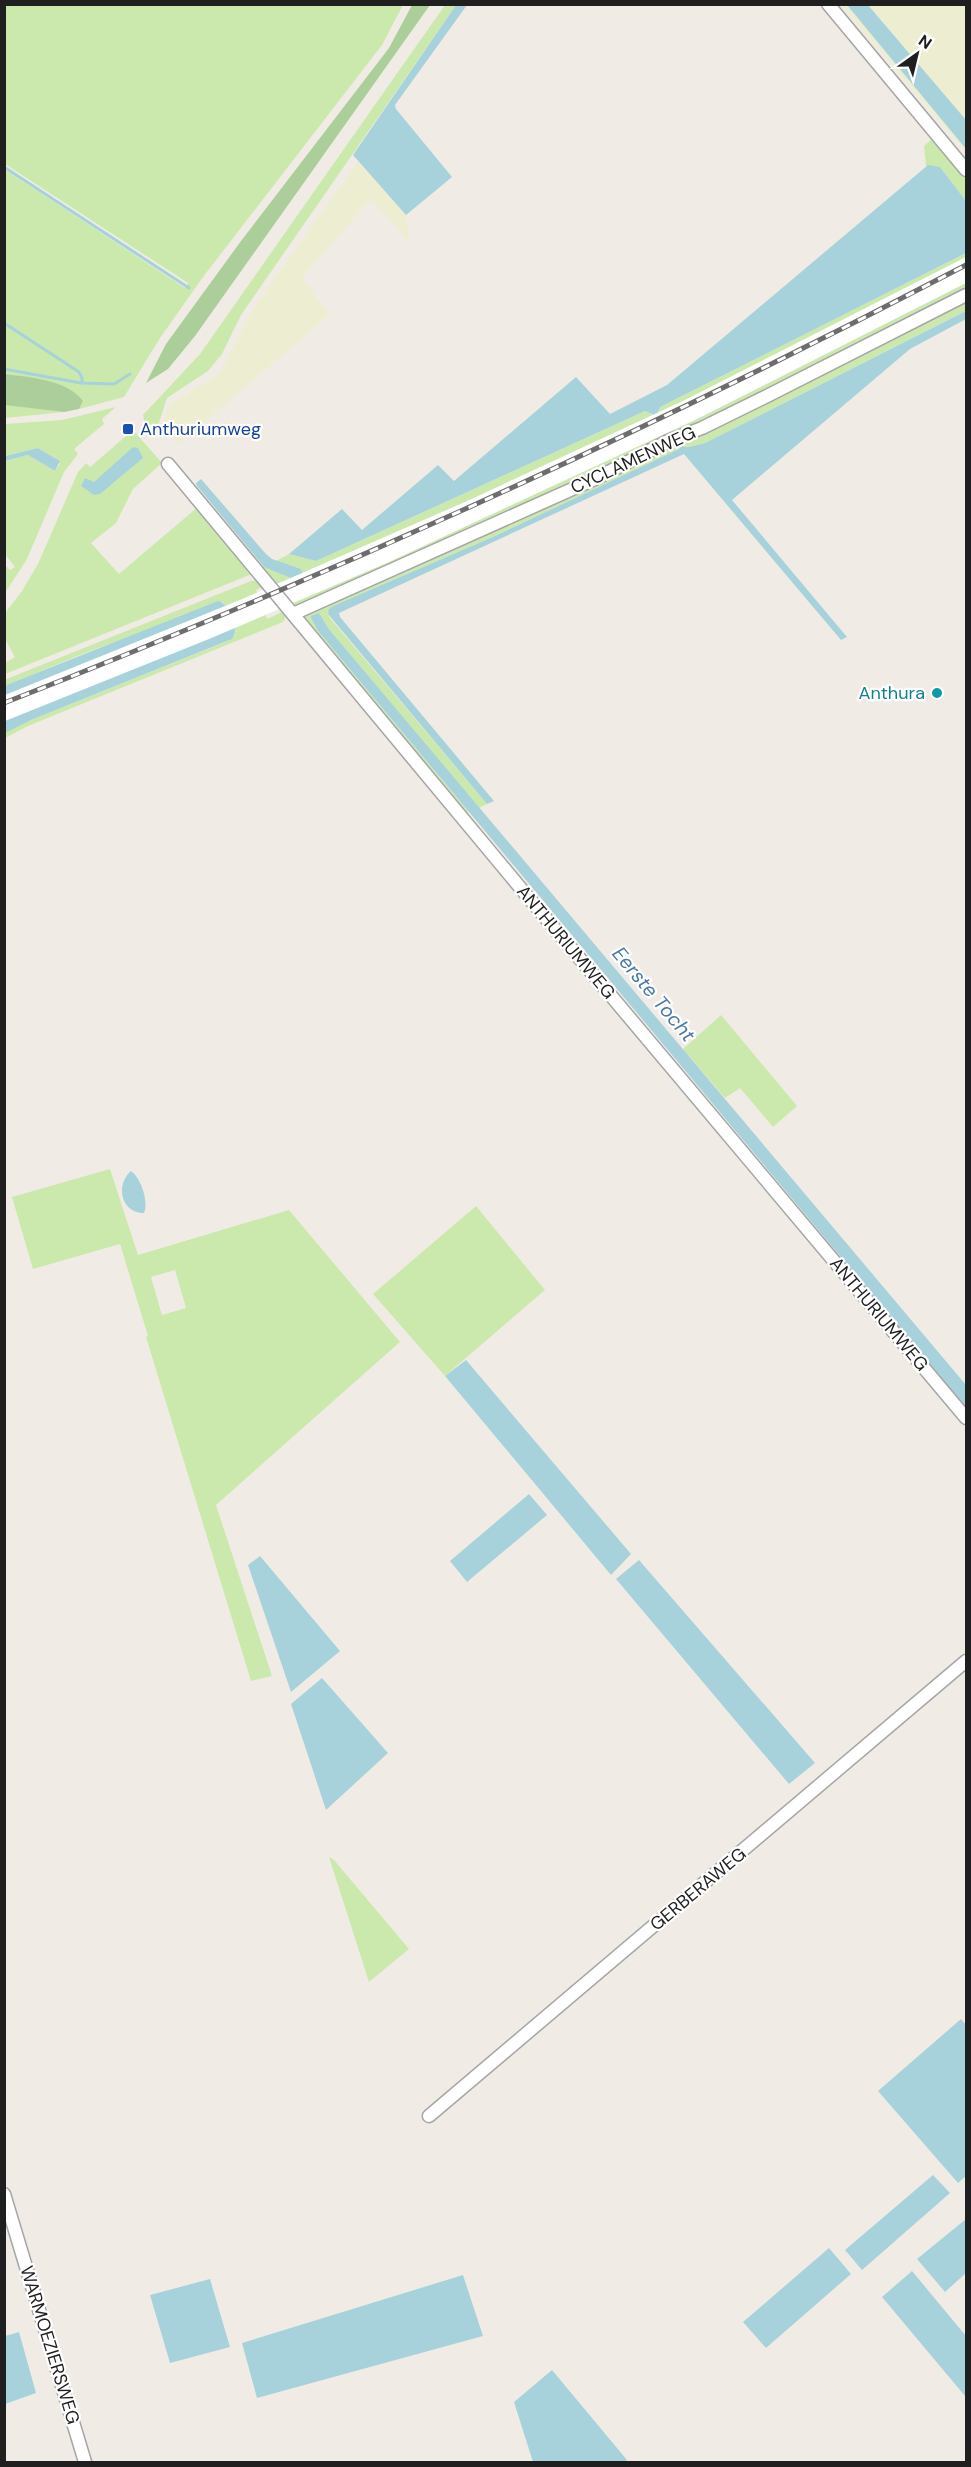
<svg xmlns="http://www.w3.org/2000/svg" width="971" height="2467" viewBox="0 0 971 2467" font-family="'DM Sans',sans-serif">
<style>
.farmland{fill:#edeed1}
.grass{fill:#cce9ad;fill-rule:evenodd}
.forest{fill:#abce9b}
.water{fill:#a7d2dc}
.pier{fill:#fff}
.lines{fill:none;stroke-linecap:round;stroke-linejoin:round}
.stream{stroke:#a7d2dc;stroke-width:3}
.minor-casing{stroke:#a6a6a6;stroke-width:15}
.minor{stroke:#fff;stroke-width:12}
.rail-casing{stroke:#6d6d6d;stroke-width:5}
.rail{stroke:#fff;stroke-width:3;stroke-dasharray:9;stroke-linecap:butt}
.transit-dot{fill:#1a4fb4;stroke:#fff;stroke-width:2}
.culture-dot{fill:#0f9aa8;stroke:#fff;stroke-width:2}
.labels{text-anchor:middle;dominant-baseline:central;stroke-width:4.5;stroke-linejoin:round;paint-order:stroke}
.transit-label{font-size:18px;fill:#164399;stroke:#fff;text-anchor:start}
.street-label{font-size:18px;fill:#1f1f1f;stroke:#fff}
.culture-label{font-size:18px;fill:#0d838f;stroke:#fff;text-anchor:end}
.water-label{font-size:20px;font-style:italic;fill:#4a7aa5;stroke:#fff}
</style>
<rect width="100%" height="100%" fill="#f0ece5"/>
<path class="farmland" d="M841,5H966V152Z
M359,160L406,215L409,242L371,199L302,278L330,314L179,444L163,424L169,405L219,374L253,309Z"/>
<path class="grass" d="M5,5H403L382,45L203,277L160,338L124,397L79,409L83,401C61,382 33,377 5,374L4,169L185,288L188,283L5,164Z
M445,5H456L241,315L222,354L208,371L167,398L158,426L145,424L143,415L200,354Z
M933,138L966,178V201L940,167L926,166L924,146Z
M966,253V311L705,443L689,447L682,445L679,449L495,536L333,606L328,614L330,618L487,804L479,808L323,622L319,614L310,616L318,631L469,812L466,813L258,564L308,585L301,569L276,561L289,554L316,561L645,411L650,413L669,433L672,431L658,412L660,407Z
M9,404L64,412L5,418L4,405Z
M116,407L102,419L104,424L74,449L78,454L64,472L27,559L5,593L4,564L10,570L15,567L5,554V461L28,455L55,471L60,464L57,459L38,448L5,456V424L62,420Z
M133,430L162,463L133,489L116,523L91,543L119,574L199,506L252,574L5,674V663L15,657L5,639V613L22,591L38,564L78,472L86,463L90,467Z
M257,580L265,586L256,590L267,619L284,611L287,614L283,622L28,726L5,738V733L21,724L228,641L235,635L228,609L223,602L80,655L5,686L4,680L251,581Z
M721,1015L797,1106L773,1127L740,1088L725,1098L683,1049Z
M110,1169L138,1255L289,1210L400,1342L216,1505L272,1676L251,1681L146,1337L148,1336L120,1244L33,1269L12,1197ZM175,1270L186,1308L162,1315L151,1277Z
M476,1206L545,1290L445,1376L373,1294Z
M329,1857L334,1860L409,1949L369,1982Z"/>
<path class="forest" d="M412,5H430L195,336L168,369L146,383L166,344L241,241L389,48Z
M5,374C29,377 68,380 83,401L79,409L64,412L5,405Z"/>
<path class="water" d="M456,5H467L395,105L396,109L452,177L406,215L353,155Z
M847,5H868L966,120V149Z
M928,165L940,167L966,201V253L660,407L658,412L672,433H669L652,414L645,411L316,561L289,554L342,509L362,530L438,465L454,481L576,377L610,414L667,385Z
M966,311V319L910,349L732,500L847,637L841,640L684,454L339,613L340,617L494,801L487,804L328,614L329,609L333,606L495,536L679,449L681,446L689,447L705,443Z
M133,447L138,448L143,458L100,494L94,495L81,486L85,478L94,482Z
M38,448L60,461L55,471L28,455L5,461V456Z
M201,479L266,554L272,559L301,569L308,585L264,567L197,486L196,483Z
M218,601C230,603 240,629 232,639L31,720L5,733L4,686Z
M319,613L328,628L966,1385V1407L318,631L310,616Z
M131,1171C141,1178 149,1202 144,1213C121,1213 115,1185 131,1171Z
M466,1360L631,1554L611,1575L445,1376Z
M529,1494L547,1515L467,1582L450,1561Z
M260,1556L340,1651L291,1692L248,1565Z
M639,1560L815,1763L789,1784L616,1579Z
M322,1678L388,1753L326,1810L291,1704Z
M961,2019L966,2025V2176L958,2183L878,2091Z
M933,2175L950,2193L862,2270L845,2250Z
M966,2219V2273L945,2292L917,2259Z
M829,2248L851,2274L766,2348L743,2322Z
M912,2271L966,2336V2395L965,2396L882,2297Z
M463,2275L483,2336L257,2398L242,2343Z
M210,2279L230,2347L170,2363L150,2295Z
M19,2332L36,2393L5,2404V2336Z
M552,2370L627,2460L625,2462H533L514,2402Z"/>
<path class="pier" d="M966,257V283L697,419L389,562L209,639L5,721V695L240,600L465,502L685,400Z"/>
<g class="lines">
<path class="stream" d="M4,167L189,288
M4,323L79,372L82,378V382
M4,369L81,383L114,384L130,374"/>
<defs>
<path id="minor" d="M828,4L966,170
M168,464L523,891L966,1418
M293,614L597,478L668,441L702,428L769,395L966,295
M429,2116L966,1661
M4,2194L85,2462"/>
</defs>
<use href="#minor" class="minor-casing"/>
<use href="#minor" class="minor"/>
<defs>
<path id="rail" d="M4,703C333,575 654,428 966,265"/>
</defs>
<use href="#rail" class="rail-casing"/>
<use href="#rail" class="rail"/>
</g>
<rect class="transit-dot" x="122" y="423" width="12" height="12" rx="3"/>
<circle class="culture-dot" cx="937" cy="693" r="6"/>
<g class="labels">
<g class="transit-label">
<text x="140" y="429">Anthuriumweg</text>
</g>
<g class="street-label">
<text transform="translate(633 460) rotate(-25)">CYCLAMENWEG</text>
<text transform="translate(566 942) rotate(50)">ANTHURIUMWEG</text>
<text transform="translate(879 1314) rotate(50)">ANTHURIUMWEG</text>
<text transform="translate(698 1889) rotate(-40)">GERBERAWEG</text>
<text transform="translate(50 2345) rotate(73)">WARMOEZIERSWEG</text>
</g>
<g class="culture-label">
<text x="925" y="693">Anthura</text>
</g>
<g class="water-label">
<text transform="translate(654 994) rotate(50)">Eerste Tocht</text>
</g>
</g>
<rect width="971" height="2467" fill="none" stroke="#1f1f1f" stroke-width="12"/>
<g transform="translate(917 54) rotate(34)" stroke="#ffffff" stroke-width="4.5" paint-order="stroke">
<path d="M0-4.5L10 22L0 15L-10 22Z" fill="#1f1f1f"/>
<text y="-9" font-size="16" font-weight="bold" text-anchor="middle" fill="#1f1f1f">N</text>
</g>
</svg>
